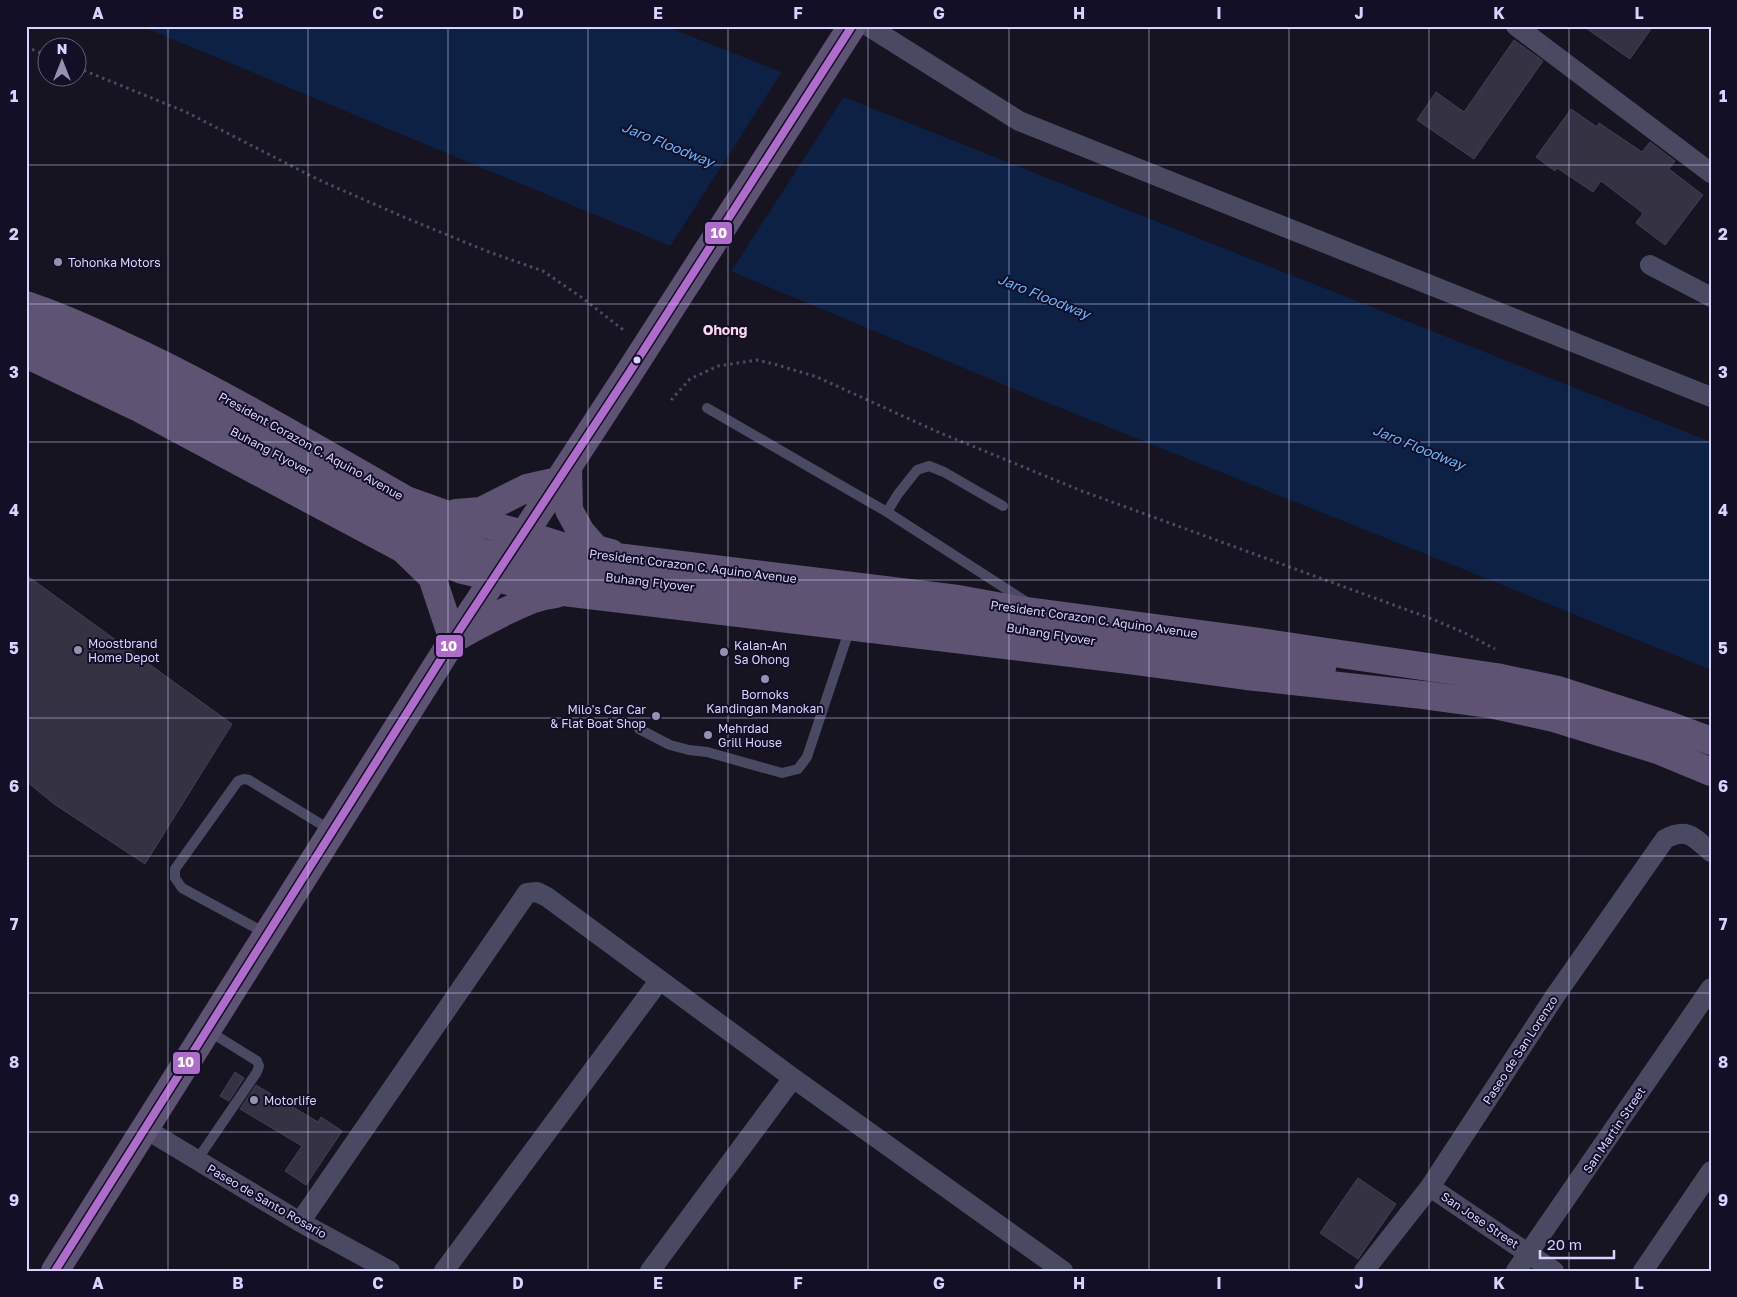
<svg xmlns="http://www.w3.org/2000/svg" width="1737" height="1297" viewBox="0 0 1737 1297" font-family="'Golos Text',sans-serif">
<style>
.water{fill:#0d2144}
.pier{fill:#161421}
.building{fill:#343243;stroke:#433f54}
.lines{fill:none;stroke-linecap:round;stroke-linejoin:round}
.path{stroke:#44505f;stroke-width:3;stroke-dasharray:2.5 4;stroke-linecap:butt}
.service{stroke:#4a4962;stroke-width:10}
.minor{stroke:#4a4962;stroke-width:20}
.primary{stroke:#5e5373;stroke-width:28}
.primary-bridge{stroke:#5e5373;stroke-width:28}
.bus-1-casing{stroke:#130f26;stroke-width:11}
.bus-1{stroke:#b06ccc;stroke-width:8}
.grid{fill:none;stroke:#d9d4ff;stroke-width:1;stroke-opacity:0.55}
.poi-dot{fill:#9591b1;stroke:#130f26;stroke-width:2}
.bus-dot{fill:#d9d4ff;stroke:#130f26;stroke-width:2}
.labels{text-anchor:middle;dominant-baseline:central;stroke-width:4;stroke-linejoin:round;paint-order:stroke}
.poi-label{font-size:12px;fill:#d9d4ff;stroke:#130f26;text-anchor:start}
.street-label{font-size:12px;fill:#d9d4ff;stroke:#130f26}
.water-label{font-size:14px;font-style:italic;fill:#62b6ff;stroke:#130f26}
.neighbourhood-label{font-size:14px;font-weight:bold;fill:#ffd6f0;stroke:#130f26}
.line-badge{stroke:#130f26;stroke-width:2}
.badge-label{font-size:14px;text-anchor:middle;font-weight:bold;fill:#fff}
.neatline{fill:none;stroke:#d9d4ff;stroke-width:2}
.grid-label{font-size:16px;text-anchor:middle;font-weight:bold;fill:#d9d4ff}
</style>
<rect width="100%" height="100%" fill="#161421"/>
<path class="water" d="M141,26H665L1711,442V670L1520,592L1043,401Z"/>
<path class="pier" d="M783,70L845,95L730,273L669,248Z"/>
<path class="building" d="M1583,26H1653L1630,59Z
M1514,40L1543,61L1474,159L1417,120L1436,92L1464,112Z
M1571,109L1597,127L1599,123L1642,152L1650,142L1675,161L1669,169L1703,195L1665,245L1636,223L1643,213L1601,181L1593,192L1557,168L1555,171L1536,157Z
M26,575L232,724L145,864L54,804L26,781Z
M235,1072L244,1078L229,1101L220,1096Z
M256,1085L318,1122L321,1117L342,1131L306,1185L285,1171L302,1146L240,1109Z
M1358,1178L1396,1204L1358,1259L1320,1233Z"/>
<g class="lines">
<path class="path" d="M26,47L48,56
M78,68L186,112L319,180L406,218L489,252L543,271L581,297L626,332
M671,400L690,379L718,366L757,360L774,364L817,377L938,432L1082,491L1432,619L1463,632L1495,649"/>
<path class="service" d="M707,408L887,512
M1003,506L944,472L929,466L917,470L898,494L887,512L1028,603
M639,729L670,745L689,750L707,752L782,773L798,769L807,757L850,628
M267,934L182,888L175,878V869L238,781L244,779L249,780L332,831
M197,1160L257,1072L259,1066L257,1061L207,1030"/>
<path class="minor" d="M868,26L1019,121L1711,397
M1516,26L1711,173
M1650,265L1711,297
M144,1128L300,1222L390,1271
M1430,1187L1554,1271
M300,1222L527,893L537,892L547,897L793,1078L1063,1271
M444,1271L659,981
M650,1271L793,1078
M1364,1271L1430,1187L1555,996L1665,839C1688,827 1693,837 1711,852
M1516,1271L1711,988
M1643,1271L1711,1171"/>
<path class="primary" d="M26,305C68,319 109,339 149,358C237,401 321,451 406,500L445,514L524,534L584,553L958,599L1018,610L1259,642L1496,677L1558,690L1665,724L1711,741
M26,354L137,407L401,548L427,554L462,570L542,589L572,593L1129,660L1246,676L1423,695L1490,704L1554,718L1658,750L1711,772
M568,467L569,510L581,532L596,549L611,553
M456,513L481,511L527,488L558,481
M405,551L432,577L453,640
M459,636C474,627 489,620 504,612C522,604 536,596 556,594
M55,1271L453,640L524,534L629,373L852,26"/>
<path class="primary-bridge" d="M26,330L59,342L163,393L425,533L484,553L586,573L720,591L900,610L1128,645L1239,660L1322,668"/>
<defs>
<path id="bus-1" d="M55,1271L453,640L629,373L852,26"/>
</defs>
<use href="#bus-1" class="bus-1-casing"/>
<use href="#bus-1" class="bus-1"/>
</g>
<path class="grid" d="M168,26V1271M308,26V1271M448,26V1271M588,26V1271M728,26V1271M868,26V1271M1009,26V1271M1149,26V1271M1289,26V1271M1429,26V1271M1569,26V1271M26,165H1711M26,304H1711M26,442H1711M26,580H1711M26,718H1711M26,856H1711M26,993H1711M26,1132H1711"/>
<g class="poi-dot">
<circle cx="58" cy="262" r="5"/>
<circle cx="78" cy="650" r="5"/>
<circle cx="724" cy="652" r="5"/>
<circle cx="765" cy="679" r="5"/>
<circle cx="656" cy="716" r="5"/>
<circle cx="708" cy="735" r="5"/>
<circle cx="254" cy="1100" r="5"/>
</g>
<circle class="bus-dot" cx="637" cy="360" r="4.5"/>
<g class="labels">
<g class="poi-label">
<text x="68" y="262">Tohonka Motors</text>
<text x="88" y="643">Moostbrand<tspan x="88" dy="14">Home Depot</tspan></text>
<text x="734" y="645">Kalan-An<tspan x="734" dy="14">Sa Ohong</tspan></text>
<text x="765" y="694" text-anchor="middle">Bornoks<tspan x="765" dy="14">Kandingan Manokan</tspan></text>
<text x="646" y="709" text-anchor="end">Milo's Car Car<tspan x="646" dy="14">&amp; Flat Boat Shop</tspan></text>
<text x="718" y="728">Mehrdad<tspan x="718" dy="14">Grill House</tspan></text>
<text x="264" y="1100">Motorlife</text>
</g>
<g class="street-label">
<text transform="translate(311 446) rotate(29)">President Corazon C. Aquino Avenue</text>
<text transform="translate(271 451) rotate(28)">Buhang Flyover</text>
<text transform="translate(693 566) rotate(7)">President Corazon C. Aquino Avenue</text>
<text transform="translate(650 582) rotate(7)">Buhang Flyover</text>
<text transform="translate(1094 619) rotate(8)">President Corazon C. Aquino Avenue</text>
<text transform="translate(1051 634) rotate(9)">Buhang Flyover</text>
<text transform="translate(1520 1050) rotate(-57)">Paseo de San Lorenzo</text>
<text transform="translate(1614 1130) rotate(-56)">San Martin Street</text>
<text transform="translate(267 1201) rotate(30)">Paseo de Santo Rosario</text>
<text transform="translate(1480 1220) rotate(34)">San Jose Street</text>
</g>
<g class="water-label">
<text transform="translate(668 144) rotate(22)">Jaro Floodway</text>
<text transform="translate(1044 296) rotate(22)">Jaro Floodway</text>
<text transform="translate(1419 447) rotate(22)">Jaro Floodway</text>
</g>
<g class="neighbourhood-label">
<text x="725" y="329">Ohong</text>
</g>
</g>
<g class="line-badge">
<rect x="704" y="221" width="29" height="24" rx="5" fill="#b06ccc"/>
<rect x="435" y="634" width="29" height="24" rx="5" fill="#b06ccc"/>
<rect x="172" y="1051" width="29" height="24" rx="5" fill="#b06ccc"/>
</g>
<g class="badge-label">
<text x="719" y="238">10</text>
<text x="449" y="651">10</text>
<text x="186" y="1067">10</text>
</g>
<rect width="1737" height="1297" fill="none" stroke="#130f26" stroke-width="55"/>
<g transform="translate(62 62)"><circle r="24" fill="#130f26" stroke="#625e7d"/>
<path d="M0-4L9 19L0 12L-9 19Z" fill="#9591b1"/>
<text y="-8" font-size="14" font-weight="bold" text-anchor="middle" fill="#d9d4ff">N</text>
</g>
<path d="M1540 1250v8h74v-8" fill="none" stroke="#d9d4ff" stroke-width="2.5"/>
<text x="1547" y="1250" font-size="15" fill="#d9d4ff" stroke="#130f26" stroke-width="4" paint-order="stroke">20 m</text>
<rect x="28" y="28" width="1682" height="1242" class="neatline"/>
<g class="grid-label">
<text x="98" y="19">A</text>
<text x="238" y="19">B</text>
<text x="378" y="19">C</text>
<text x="518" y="19">D</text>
<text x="658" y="19">E</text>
<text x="798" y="19">F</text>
<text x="939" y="19">G</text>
<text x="1079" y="19">H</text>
<text x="1219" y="19">I</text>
<text x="1359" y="19">J</text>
<text x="1499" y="19">K</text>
<text x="1639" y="19">L</text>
<text x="14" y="102">1</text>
<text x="1723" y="102">1</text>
<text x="14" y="240">2</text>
<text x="1723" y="240">2</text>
<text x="14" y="378">3</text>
<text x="1723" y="378">3</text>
<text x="14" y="516">4</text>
<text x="1723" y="516">4</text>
<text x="14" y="654">5</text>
<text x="1723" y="654">5</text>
<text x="14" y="792">6</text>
<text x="1723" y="792">6</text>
<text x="14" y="930">7</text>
<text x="1723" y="930">7</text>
<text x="14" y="1068">8</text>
<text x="1723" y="1068">8</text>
<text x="14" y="1206">9</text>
<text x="1723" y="1206">9</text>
<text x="98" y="1289">A</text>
<text x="238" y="1289">B</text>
<text x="378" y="1289">C</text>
<text x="518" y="1289">D</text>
<text x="658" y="1289">E</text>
<text x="798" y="1289">F</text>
<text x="939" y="1289">G</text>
<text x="1079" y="1289">H</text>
<text x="1219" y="1289">I</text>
<text x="1359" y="1289">J</text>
<text x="1499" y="1289">K</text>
<text x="1639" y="1289">L</text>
</g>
</svg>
